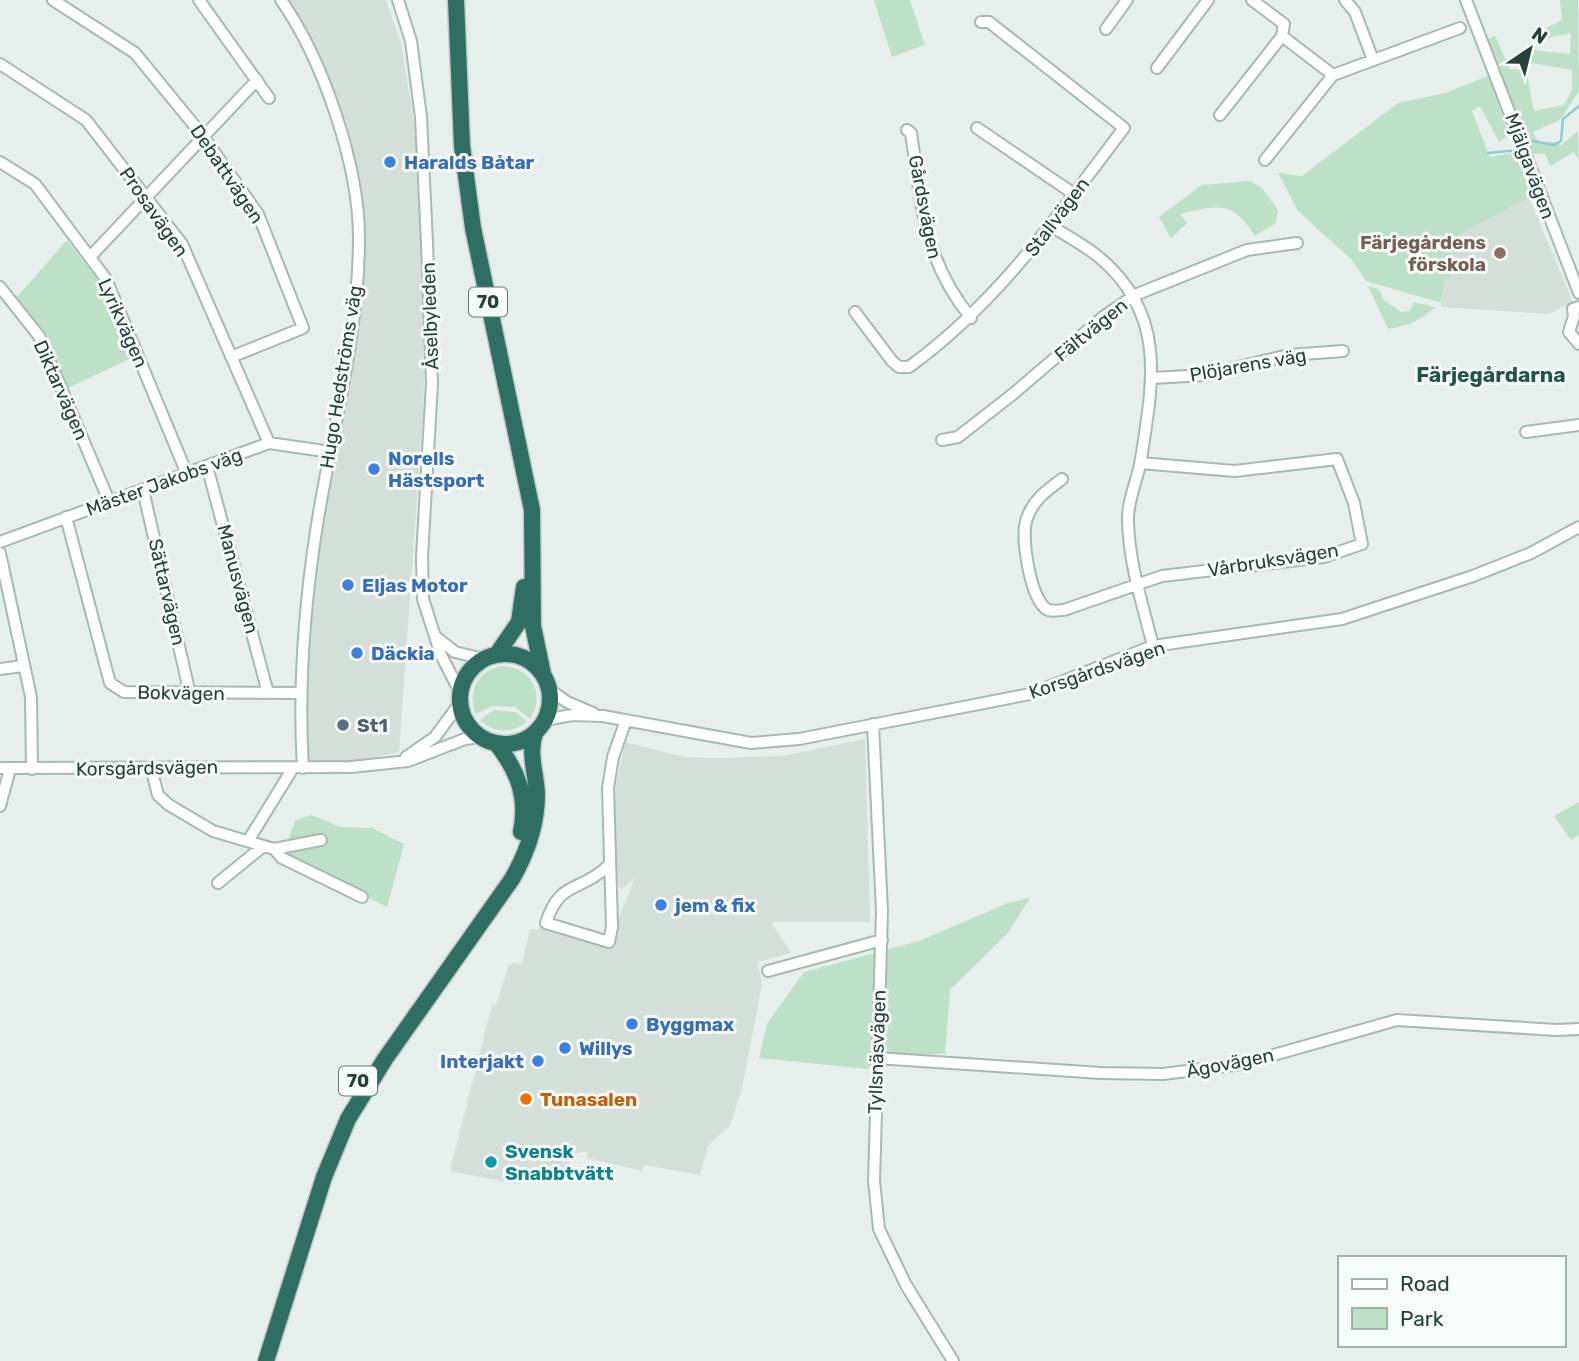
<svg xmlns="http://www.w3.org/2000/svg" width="1579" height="1361" viewBox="0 0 1579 1361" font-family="Rubik,sans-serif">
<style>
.built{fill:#d4dfda}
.green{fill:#bfe0c8}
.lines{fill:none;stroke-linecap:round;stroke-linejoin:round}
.stream{stroke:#8ec9d4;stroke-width:2.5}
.minor-casing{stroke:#a8b8b2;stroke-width:14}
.highway-casing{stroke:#c2cac8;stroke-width:19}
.minor{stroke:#fff;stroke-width:10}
.highway{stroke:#2f6f62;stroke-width:16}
.shop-dot{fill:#3f7fe0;stroke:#f7fbf9;stroke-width:2.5}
.education-dot{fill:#8d6e63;stroke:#f7fbf9;stroke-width:2.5}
.service-dot{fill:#5c6f8a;stroke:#f7fbf9;stroke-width:2.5}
.food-dot{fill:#e8710a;stroke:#f7fbf9;stroke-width:2.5}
.culture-dot{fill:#0f9aa8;stroke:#f7fbf9;stroke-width:2.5}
.labels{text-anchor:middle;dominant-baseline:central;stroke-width:6;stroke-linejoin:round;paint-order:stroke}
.shield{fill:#f7fbf9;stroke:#637a73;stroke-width:2}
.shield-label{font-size:18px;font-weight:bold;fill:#24423a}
.shop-label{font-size:19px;font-weight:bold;fill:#366cbe;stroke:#f7fbf9;text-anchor:start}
.street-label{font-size:19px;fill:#24423a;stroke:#f7fbf9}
.education-label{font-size:19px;font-weight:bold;fill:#785e54;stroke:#f7fbf9;text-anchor:end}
.service-label{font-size:19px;font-weight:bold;fill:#4e5e75;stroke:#f7fbf9;text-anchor:start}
.food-label{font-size:19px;font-weight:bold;fill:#c56008;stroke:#f7fbf9;text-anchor:start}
.culture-label{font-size:19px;font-weight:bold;fill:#0d838f;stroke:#f7fbf9;text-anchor:start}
.neighbourhood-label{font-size:21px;font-weight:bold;fill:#1f5548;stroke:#f7fbf9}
</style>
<rect width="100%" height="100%" fill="#e6efeb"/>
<path class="built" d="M281,0H386L401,43L420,158L428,264L423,413L399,752L350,763L303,768L301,693L359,236L334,109Z
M1525,188L1573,302L1549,314L1441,307L1452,228Z
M865,739L870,922H771L791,953L758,962L762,985L742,1088L730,1125L708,1146L700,1175L644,1165L642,1171L587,1158L588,1152H581L570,1155L568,1171L516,1184L450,1171L492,1004H497L508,966L513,963L522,964L530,929L537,930L546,923L609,942L635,878L622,889L615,883L614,796L625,742L683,757L719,758L783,756Z"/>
<path class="green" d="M874,0H910L925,45L892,57Z
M1560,0H1578L1579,91L1560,120L1533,132L1538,142H1555L1561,145L1578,131L1579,160L1574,152L1550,166L1545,154L1529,153L1485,39L1495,36L1510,69H1526L1534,111L1564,105L1572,90V70L1531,63L1532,50L1570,54L1571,33L1548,38L1546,28L1562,20Z
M1488,76L1510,134L1499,142L1480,106L1472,111L1490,157L1517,152L1531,196L1460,234L1449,279H1445L1441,303L1366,281L1351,259L1298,211L1278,173L1302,176L1398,103L1445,93Z
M1250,181L1262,188L1278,210L1276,223L1255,236C1233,200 1218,205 1180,214L1187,223L1171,238L1159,217L1202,185Z
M67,240L104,288L132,358L68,388L48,337L16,298Z
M1368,286L1379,289L1383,299L1401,312L1410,311L1414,302L1435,307C1420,321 1408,326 1388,329Z
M500,666C530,665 547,694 530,719L515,707L492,706L476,714C467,693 477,672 500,666Z
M494,710L516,712L527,722C511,734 494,733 480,720Z
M1579,802V835L1571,840L1554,816Z
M311,815L341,827L372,828L404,844L387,907L283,854L295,821Z
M1030,898L1007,934L950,990L945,1054H888L867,1069L759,1058L767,1024L804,972L919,941L1008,903Z"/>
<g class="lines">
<path class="stream" d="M1524,146L1532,141L1554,145L1561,141L1563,119L1579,106
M1488,153L1519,150"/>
<defs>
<path id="minor" d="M53,0L135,53L203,136L258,214L303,328L231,357
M199,0L269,98
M281,0C323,60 359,165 359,238C359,337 331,434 316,531C304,610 298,688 303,768
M398,0L411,41L421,117L427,243L432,383L422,557L423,599L441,655L460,692
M1345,0L1355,12L1373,60
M1466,0L1579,293
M1106,29L1127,0
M0,64L86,120L182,244L269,443
M1157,68L1208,0
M1333,75L1460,28
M1220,115L1282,36L1284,24L1252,0
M977,128L1074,194
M907,130L911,133C922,206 923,259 971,318
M1265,160L1333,75L1282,36
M0,162L35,184L106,279L187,474
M1051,226C1067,236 1086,246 1100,258C1167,315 1153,382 1141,459C1138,479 1127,501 1128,521C1129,564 1143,606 1153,646
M90,257L257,80
M0,287L39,336L109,501
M1579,307L1573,309L1574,316L1569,332L1579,344
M855,312L892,361L899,367H909C1000,301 1057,216 1124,128L989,22H981
M1153,378L1204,375L1289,355L1343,351
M1526,432L1579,425
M942,440L958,437L1013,394L1103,317L1135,295L1247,250L1297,243
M207,466L268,693
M1062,479C1046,491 1034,499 1027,518C1020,536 1030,593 1044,607C1049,613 1057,610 1064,610L1162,576L1324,557L1362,544L1354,503L1337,459L1235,471L1140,463
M143,490L190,694
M66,517L110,683L124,692L301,693
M0,542L269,443L331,452
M0,553L31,697L32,769
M436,637L455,652L483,659
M0,669L22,666
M549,689L567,702L593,713
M545,720L572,715L603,716L751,743L799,739L1030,694L1153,646L1342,619L1473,576L1531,553L1579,527
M873,724L882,911L874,1181L879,1229L906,1285L953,1361
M406,757L435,737L460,703
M0,768L351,767L408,761L465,739L480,737
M151,768L158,795L169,805L213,831L274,849L321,840
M0,806L10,769
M248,841L293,768
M274,849L282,858L362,897
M608,866C580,893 560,879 546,923L609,942L612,927L608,788L613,757L626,720
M218,883L261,848
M768,971L882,940
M876,1058L1101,1073L1163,1074L1242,1064L1397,1020L1556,1030L1579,1029"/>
<path id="highway" d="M456,0L462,146L473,228L532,510L533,626L543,674
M460 699a45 45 0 1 1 90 0a45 45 0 1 1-90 0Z
M497,654L519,622L524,587
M496,743C518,771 528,797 521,832
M266,1361L324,1177L348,1119L385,1059L512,879C527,853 537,824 537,794C536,772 528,754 535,733"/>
</defs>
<use href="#minor" class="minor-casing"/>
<use href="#highway" class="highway-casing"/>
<use href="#minor" class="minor"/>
<use href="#highway" class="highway"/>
</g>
<g class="shop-dot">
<circle cx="390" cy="162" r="7"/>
<circle cx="374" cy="469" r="7"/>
<circle cx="348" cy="585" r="7"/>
<circle cx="357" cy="653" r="7"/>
<circle cx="661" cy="905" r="7"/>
<circle cx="632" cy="1024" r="7"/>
<circle cx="565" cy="1048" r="7"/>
<circle cx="538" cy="1061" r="7"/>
</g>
<circle class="education-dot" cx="1500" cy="253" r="7"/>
<circle class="service-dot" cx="343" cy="725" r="7"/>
<circle class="food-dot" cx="526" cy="1099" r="7"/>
<circle class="culture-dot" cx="491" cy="1162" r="7"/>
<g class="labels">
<g class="shield">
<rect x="469" y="287.5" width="38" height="29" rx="5"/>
<rect x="339" y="1066.5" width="38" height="29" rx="5"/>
</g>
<g class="shield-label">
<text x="488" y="302">70</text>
<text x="358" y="1081">70</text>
</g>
<g class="shop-label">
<text x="404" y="162">Haralds Båtar</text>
<text x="388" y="458">Norells<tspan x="388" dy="22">Hästsport</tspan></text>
<text x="362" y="585">Eljas Motor</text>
<text x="371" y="653">Däckia</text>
<text x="675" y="905">jem &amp; fix</text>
<text x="646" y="1024">Byggmax</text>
<text x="579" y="1048">Willys</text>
<text x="524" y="1061" text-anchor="end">Interjakt</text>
</g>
<g class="street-label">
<text transform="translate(1530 166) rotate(70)">Mjälgavägen</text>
<text transform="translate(227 174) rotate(56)">Debattvägen</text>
<text transform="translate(925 207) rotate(79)">Gårdsvägen</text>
<text transform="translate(154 212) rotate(55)">Prosavägen</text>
<text transform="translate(1057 217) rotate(-53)">Stallvägen</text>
<text transform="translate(430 316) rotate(-92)">Åselbyleden</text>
<text transform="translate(123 323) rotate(66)">Lyrikvägen</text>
<text transform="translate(1091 330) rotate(-39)">Fältvägen</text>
<text transform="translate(1248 365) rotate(-10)">Plöjarens väg</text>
<text transform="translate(341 377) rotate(-81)">Hugo Hedströms väg</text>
<text transform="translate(61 390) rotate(66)">Diktarvägen</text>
<text transform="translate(164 482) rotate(-20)">Mäster Jakobs väg</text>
<text transform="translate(1273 560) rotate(-9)">Vårbruksvägen</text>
<text transform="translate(238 579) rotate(75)">Manusvägen</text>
<text transform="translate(167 592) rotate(77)">Sättarvägen</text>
<text transform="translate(1097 670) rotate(-19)">Korsgårdsvägen</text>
<text transform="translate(181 693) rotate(1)">Bokvägen</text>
<text transform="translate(147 768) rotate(-1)">Korsgårdsvägen</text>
<text transform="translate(877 1052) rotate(-88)">Tyllsnäsvägen</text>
<text transform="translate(1230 1063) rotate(-11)">Ägovägen</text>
</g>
<g class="education-label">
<text x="1486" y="242">Färjegårdens<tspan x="1486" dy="22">förskola</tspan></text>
</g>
<g class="service-label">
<text x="357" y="725">St1</text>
</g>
<g class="food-label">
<text x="540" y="1099">Tunasalen</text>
</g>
<g class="culture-label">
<text x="505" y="1151">Svensk<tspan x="505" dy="22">Snabbtvätt</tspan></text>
</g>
<g class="neighbourhood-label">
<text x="1491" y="374">Färjegårdarna</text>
</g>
</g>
<rect x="1338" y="1256" width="228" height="91" fill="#f7fbf9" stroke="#a3b1ad" stroke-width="2"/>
<rect x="1352" y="1279" width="35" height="10" fill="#ffffff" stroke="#a3b1ad" stroke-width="2"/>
<text x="1400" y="1291" font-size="21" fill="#24423a">Road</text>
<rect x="1352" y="1308" width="35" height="21" fill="#bfe0c8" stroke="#a3b1ad" stroke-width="2"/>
<text x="1400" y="1326" font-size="21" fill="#24423a">Park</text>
<g transform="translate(1530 49) rotate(35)" stroke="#f7fbf9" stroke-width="5" paint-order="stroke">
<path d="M0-5L12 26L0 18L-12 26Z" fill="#24423a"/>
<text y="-10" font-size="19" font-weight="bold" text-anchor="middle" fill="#24423a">N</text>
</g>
</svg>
